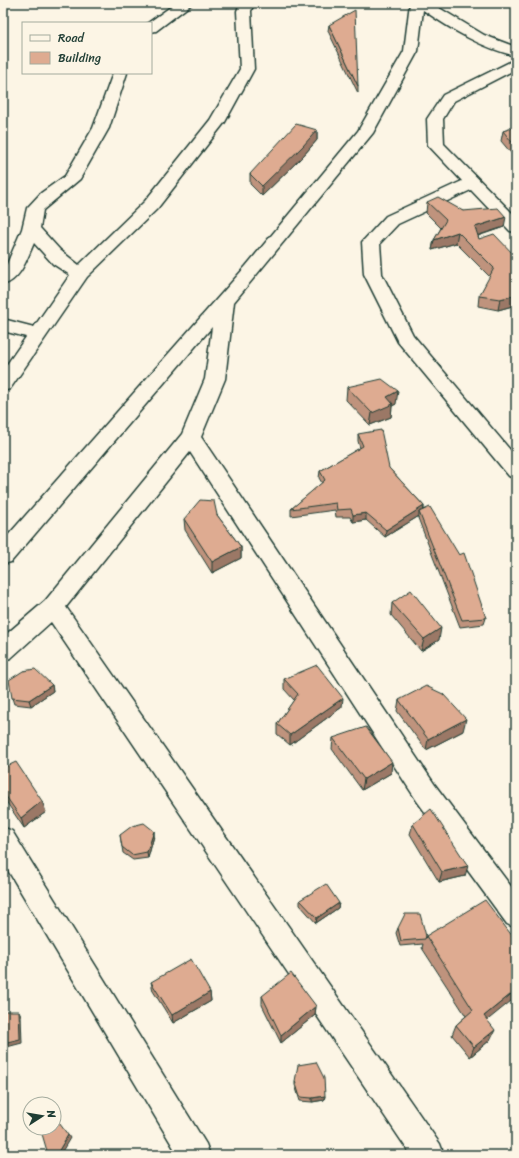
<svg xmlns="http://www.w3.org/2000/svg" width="519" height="1158" viewBox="0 0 519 1158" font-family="Sriracha,sans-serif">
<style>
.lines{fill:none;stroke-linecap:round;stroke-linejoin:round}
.minor-casing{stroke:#1f3d34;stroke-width:3}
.minor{fill:#fcf5e5;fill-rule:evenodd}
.wall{fill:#bf937d;stroke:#1f3d34}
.shaded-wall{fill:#9b7866;stroke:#1f3d34}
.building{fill:#deab91;stroke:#1f3d34}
</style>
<rect width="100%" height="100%" fill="#fcf5e5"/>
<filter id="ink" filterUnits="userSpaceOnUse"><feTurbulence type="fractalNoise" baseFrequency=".025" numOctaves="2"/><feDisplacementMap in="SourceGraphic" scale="8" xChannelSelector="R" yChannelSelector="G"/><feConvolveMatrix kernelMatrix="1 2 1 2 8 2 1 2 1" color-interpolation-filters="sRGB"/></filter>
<g filter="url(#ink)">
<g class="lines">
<defs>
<path id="minor" d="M176,3H193L156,31L151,32V23H148Z
M240,3H254L251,11L254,69L225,122L157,209L87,277L10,389L3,391V370L26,337L3,331V319L34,327L70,275L53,264L34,243C27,258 21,280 3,285V268L7,264L22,229L27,208L41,193L65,176L93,128L113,73H127L109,128L80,179L43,210L40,228L60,250L79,265L145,201L210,120L240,69L237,11Z
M410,3H431L484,35L516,47V56C482,48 452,30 423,10L418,51L373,133L234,302L225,379L201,437L435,785L516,893V928L507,924L417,801L190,452L66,607L440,1144L444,1155H411L51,622L11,658L3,660V637L45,601L182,434L205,379L212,327L11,562L3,564V541L246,266L358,131L404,51Z
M516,59V69L454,101L443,119L444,144L516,217V232L510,231L471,190L398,224L380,243L382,274L413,335L516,457V479L509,476L398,342L364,274L362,242L386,216L462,181L428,145L427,119L443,95Z
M3,827L12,831L206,1144L210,1155H178L3,862Z"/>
</defs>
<use href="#minor" class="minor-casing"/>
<use href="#minor" class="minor"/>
</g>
<path class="wall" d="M329,25L358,86V93L328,31Z
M516,106V122L512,117L514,107Z
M516,127V159L501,141L503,131Z
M317,130V140L303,156L262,196L250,184V174Z
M427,202L463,211L504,227L478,236L479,239L516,257V305L498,310L478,306L479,296L490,277L456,243L432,250L434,240L441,228L426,213Z
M347,387L396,404L392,406L391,417L370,425L346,400Z
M358,434L389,468L424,506V510L486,618L484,624L460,627L418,518L419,516L385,537L366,520L353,522L350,517H336L335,510L291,516V509L322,483L319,478L320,471L360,448L358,441Z
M217,515L241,547V558L212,573L185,530L184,519Z
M392,603L439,640L421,651L391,615Z
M284,679L342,707L290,745L277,734V724L294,700L284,689Z
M52,685L53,691L31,706L14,704L12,698Z
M399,700L463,731L426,750L397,711Z
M333,738L391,773L362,790L332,749Z
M3,768L46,812L24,828L3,797Z
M413,824L465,876L439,882L410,834Z
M154,831V836L148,858L133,860L123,853L120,835Z
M300,900L339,903L338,908L316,923L300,905Z
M398,928L426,936L487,1020L490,1040L470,1057L452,1035L456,1025L466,1016L422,948L423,944L400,946L396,933Z
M151,982L210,992L211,1001L173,1023L153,991Z
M262,996L316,1006L315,1015L281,1043L262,1005Z
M295,1081L325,1096L324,1100L312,1102L300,1101L295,1085Z"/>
<path class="shaded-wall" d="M317,130V140L303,156L262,196V186Z
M506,217L504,227L473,237L475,227Z
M458,232L456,243L432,250L434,240Z
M516,295V305L498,310L500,299Z
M398,391L396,404L392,406L391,417L370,425L372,413L387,397Z
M424,506L423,513L419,512V516L385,537L386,530Z
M366,513V520L353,522V515Z
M241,547V558L212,573V562Z
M441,628L439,640L421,651L424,639Z
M52,685L53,691L31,706L29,700Z
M343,698L342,707L290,745V735Z
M466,719L463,731L426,750L428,739Z
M392,762L391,773L362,790L364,779Z
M42,801L46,812L24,828L21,818Z
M154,831V836L148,858L147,852Z
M468,866L465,876L439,882L442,872Z
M339,903L338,908L316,923L317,918Z
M516,990V997L479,1027L484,1016Z
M210,992L211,1001L173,1023L172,1015Z
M316,1006L315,1015L281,1043V1035Z
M19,1011L21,1015L22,1043L3,1048V1043Z
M495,1030L490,1040L470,1057L474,1047Z
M325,1096L324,1100L312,1102V1098Z
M68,1135L70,1138L60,1155H58V1152Z"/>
<path class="building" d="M355,10L358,86L329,25Z
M296,124L317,130L303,146L262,186L250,174Z
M516,127V147L503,131Z
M438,197L463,211L498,208L506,217L475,227L479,239L494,234L516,257V295L500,299L479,296L494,268L458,232L434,240L446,220L427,202Z
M382,379L398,391L387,397L393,404L372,413L347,387Z
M381,430L389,468L424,506L386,530L366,513L353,515L351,509L337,510L336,503L291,509L325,480L320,471L363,446L358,434Z
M200,500L214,501L217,515L241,547L212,562L184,519Z
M430,507L459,555L464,553L486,618L462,620L419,512Z
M411,590L441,628L424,639L392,603Z
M317,665L343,698L290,735L277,724L298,694L284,679Z
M35,669L52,685L29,700L12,698L9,680L23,671Z
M426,686L443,694L466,719L428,739L399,700Z
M366,727L392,762L364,779L333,738Z
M16,762L42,801L21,818L3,792V768Z
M431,809L468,866L442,872L413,824Z
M144,823L154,831L147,852L132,855L122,847L120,835L132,826Z
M326,884L339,903L317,918L300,900Z
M485,900L516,941V990L484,1016L495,1030L474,1047L456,1025L473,1010L426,936Z
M405,914H420L426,936L425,939L401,941L398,928Z
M191,959L210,992L172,1015L151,982Z
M291,973L316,1006L281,1035L262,996Z
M3,1011H19L20,1039L3,1043Z
M316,1062L324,1078L325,1096L312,1098L300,1097L295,1081L298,1065Z
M54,1116L68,1135L58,1152V1155H43L47,1151L42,1134L44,1128H54Z"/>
</g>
<rect width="519" height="1158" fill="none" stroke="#fcf5e5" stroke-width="16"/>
<rect x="8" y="8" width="503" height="1142" fill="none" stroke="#1f3d34" stroke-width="1.5" filter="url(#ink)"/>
<rect x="22" y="22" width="130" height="52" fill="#fcf5e5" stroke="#a4ab9e"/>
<rect x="30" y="35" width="20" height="6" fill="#fcf5e5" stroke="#a4ab9e"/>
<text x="58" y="42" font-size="12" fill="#1f3d34">Road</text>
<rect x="30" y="52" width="20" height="12" fill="#deab91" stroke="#a4ab9e"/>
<text x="58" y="62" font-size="12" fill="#1f3d34">Building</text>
<g transform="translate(42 1116) rotate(78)"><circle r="19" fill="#fcf5e5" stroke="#a4ab9e"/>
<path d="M0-3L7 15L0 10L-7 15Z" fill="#1f3d34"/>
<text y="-6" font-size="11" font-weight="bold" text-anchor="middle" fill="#1f3d34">N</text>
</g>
</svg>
